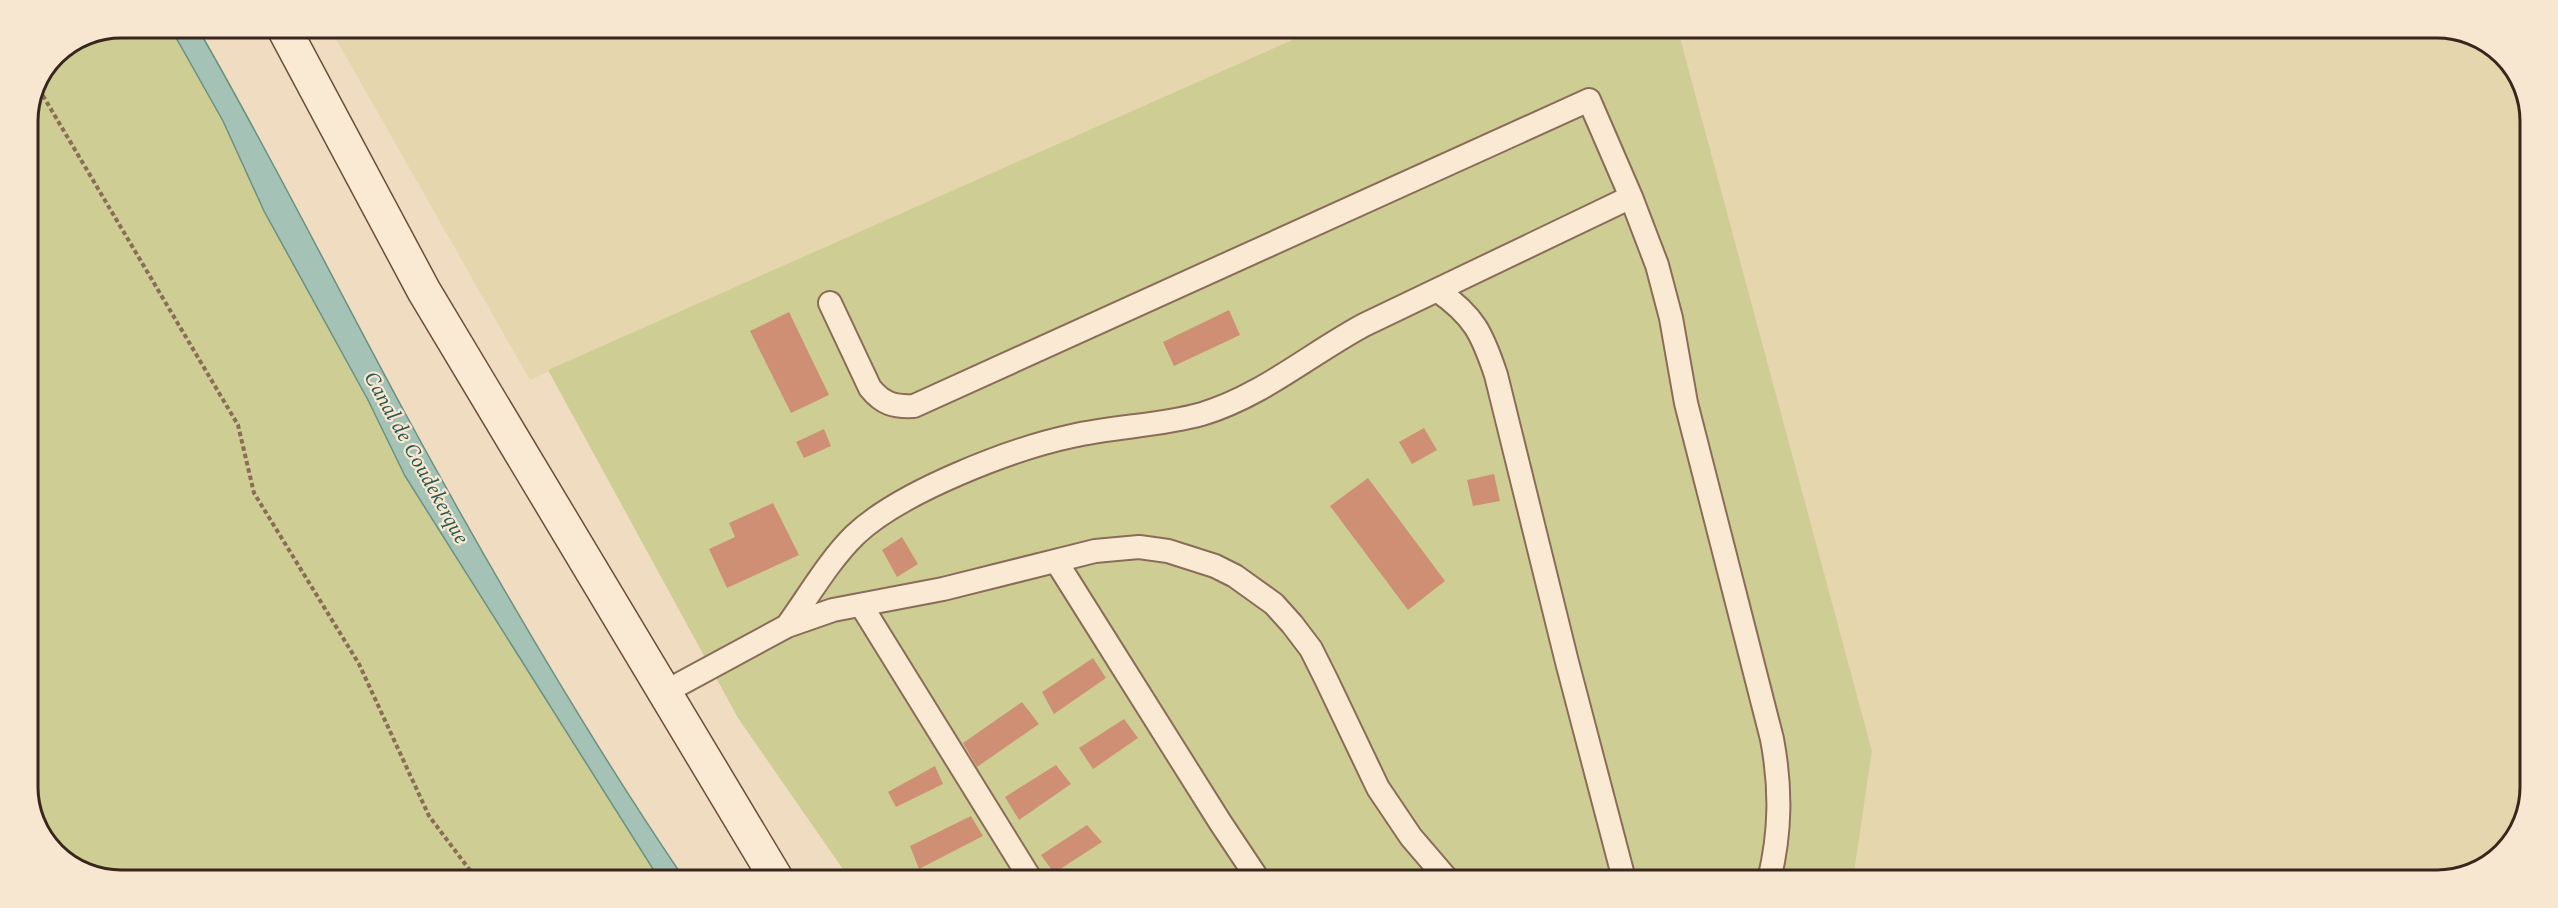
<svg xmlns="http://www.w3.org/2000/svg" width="2558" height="908" viewBox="0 0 2558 908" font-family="Spectral,serif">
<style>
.farmland{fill:#e6d6ae}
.green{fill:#cece94}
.water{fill:#a4c2b5;stroke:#6a9082;stroke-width:1.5}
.building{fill:#cf8f75}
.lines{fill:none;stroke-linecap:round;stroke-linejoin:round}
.lane-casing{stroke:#8a6c58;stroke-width:26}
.secondary-casing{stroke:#6b4d3b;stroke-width:36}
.path{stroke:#8a6c58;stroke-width:4;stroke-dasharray:4.5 3;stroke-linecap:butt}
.lane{stroke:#faead4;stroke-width:22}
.secondary{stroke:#faead4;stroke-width:33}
.labels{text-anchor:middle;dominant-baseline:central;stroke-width:4.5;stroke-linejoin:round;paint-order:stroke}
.water-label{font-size:21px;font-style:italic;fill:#2b5950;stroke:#f7e7d1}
.rim{fill:none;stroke:#39271d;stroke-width:3}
</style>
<rect width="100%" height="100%" fill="#f0dcc1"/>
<path class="farmland" d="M329,27L1317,29L530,380Z
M1678,30L2467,32L2511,63L2531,114L2526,817L2494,862L2438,881L1853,880L1872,751Z"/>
<path class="green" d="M121,27H170L223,121L264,211L368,400L405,476L658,877L91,876L47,845L27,794V115L55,54Z
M1317,29L1678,30L1872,751L1853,880L849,878L738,718L548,370Z"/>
<path class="water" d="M170,27H197C270,153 335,284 405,413C491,571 582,728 683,877H658L405,476L368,400L264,211L223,121Z"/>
<path class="building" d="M1229,310L1240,335L1174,366L1163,342Z
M789,312L829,395L791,413L750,331Z
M1424,428L1437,450L1412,464L1399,442Z
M824,429L831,446L804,458L796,442Z
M1494,474L1500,501L1473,506L1467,480Z
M1368,478L1445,581L1408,610L1330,506Z
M773,503L799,555L727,588L709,549L735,537L729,523Z
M902,537L918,564L897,577L882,550Z
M1093,658L1106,678L1054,714L1042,692Z
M1022,702L1039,724L977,767L963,743Z
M1124,719L1138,738L1093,769L1079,748Z
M1056,765L1071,784L1019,820L1005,797Z
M935,766L943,784L896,807L888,792Z
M971,816L983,836L919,869L910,846Z
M1087,825L1102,842L1054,873L1041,855Z"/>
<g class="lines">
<defs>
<path id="lane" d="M1437,290C1474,316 1482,333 1496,375L1567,662L1624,879
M830,303L870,388C883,404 894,407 914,406L1589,100L1631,197L1657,265L1671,318L1686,403L1772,739C1781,787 1781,831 1769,880
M1056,561L1220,822L1258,879
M861,605L1030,878
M787,626C808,597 830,559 855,535C900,492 1011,449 1072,436C1115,426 1159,426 1202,414C1262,396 1310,354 1364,325L1631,197
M665,692L787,626L833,610L943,589L1095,551L1139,547L1168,551L1215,566L1235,576L1274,604L1292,624L1311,649L1326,679L1378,788L1411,837L1447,879"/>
<path id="secondary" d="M283,27L424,291L776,878"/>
</defs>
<use href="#lane" class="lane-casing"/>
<use href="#secondary" class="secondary-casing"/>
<path class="path" d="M39,89L238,425L254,493L359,664L429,816L475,877"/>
<use href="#lane" class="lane"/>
<use href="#secondary" class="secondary"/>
</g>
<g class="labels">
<g class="water-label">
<text transform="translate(416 458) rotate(61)">Canal de Coudekerque</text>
</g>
</g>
<path d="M0 0H2558V908H0ZM121 38H2437A83 83 0 0 1 2520 121V787A83 83 0 0 1 2437 870H121A83 83 0 0 1 38 787V121A83 83 0 0 1 121 38Z" fill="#f7e7d1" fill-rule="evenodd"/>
<path class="rim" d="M121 38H2437A83 83 0 0 1 2520 121V787A83 83 0 0 1 2437 870H121A83 83 0 0 1 38 787V121A83 83 0 0 1 121 38Z"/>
</svg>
